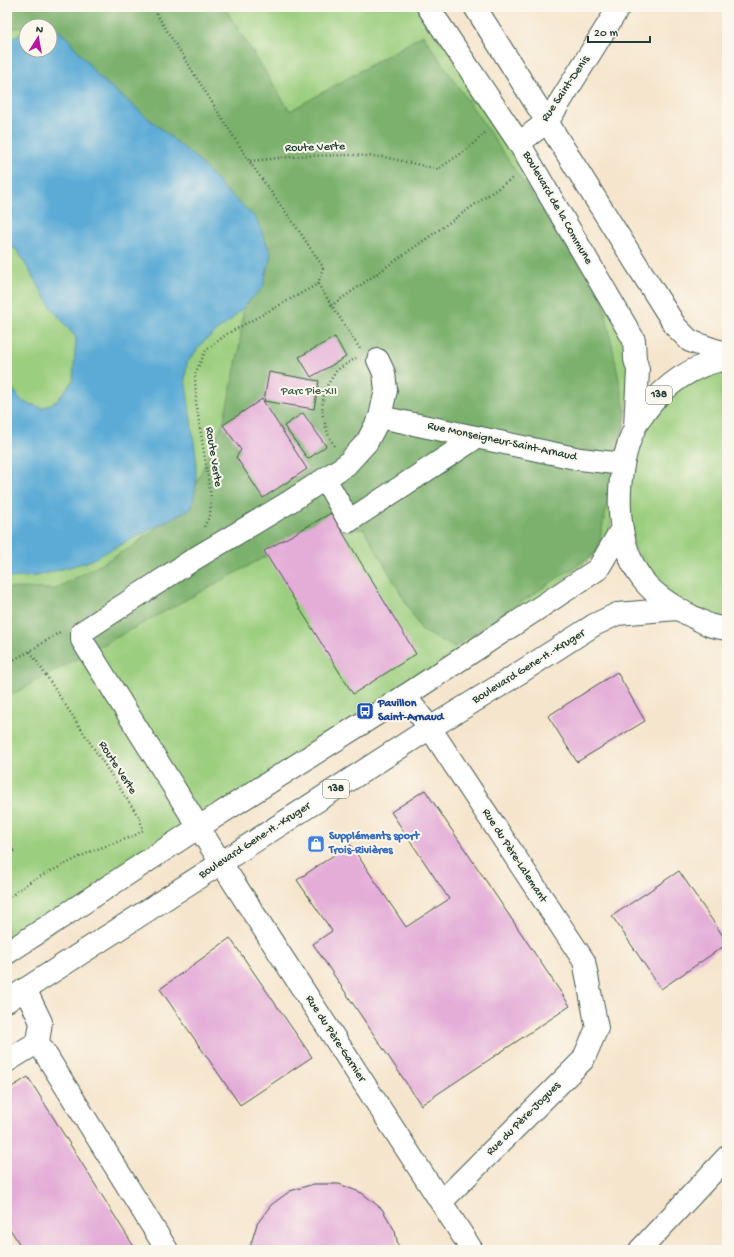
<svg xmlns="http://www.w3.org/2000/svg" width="734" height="1257" viewBox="0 0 734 1257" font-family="'Gochi Hand',sans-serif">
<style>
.green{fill:#9bce7e;stroke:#5d8659;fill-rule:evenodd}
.forest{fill:#7cb16d;stroke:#4e7750}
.water{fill:#5cabd6;stroke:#3e7485}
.building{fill:#e4add8}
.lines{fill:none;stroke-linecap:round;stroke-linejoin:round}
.minor-casing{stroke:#3f564b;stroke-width:24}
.major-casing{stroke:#3f564b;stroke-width:24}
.path{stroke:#3f564b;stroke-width:2.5;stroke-dasharray:1 3;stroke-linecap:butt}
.minor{stroke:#fff;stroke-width:22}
.major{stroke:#fff;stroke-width:22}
.labels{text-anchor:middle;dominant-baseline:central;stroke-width:4;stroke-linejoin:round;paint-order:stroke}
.shield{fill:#fbf7ec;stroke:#61756b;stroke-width:1}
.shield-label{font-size:11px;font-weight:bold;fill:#1f3d34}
.street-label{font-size:12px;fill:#1f3d34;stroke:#fbf7ec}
.park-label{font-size:12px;fill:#3e6146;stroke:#fbf7ec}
.transit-label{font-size:12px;font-weight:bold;fill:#164399;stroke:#fbf7ec;text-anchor:start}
.shop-label{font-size:12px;font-weight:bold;fill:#366cbe;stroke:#fbf7ec;text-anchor:start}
</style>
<rect width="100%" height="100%" fill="#fbf7ec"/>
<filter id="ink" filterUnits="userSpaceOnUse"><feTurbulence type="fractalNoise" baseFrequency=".025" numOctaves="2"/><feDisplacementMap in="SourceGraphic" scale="8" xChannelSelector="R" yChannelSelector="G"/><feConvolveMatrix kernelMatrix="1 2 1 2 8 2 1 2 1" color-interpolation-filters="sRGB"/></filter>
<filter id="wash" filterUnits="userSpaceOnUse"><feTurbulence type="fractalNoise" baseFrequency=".012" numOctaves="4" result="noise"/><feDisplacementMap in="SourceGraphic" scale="16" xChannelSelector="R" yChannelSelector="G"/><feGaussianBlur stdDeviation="0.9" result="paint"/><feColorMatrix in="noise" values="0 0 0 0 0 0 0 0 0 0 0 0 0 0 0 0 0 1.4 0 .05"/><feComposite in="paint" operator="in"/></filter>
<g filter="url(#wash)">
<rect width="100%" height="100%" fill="#f6e5cd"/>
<path class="green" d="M7,7H420L624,317L631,377L608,545L520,614L7,962ZM26,26H50V50H26Z
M727,361V628L655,591L622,522V488L656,400Z"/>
<path class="forest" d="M7,7H224L290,111L423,35L603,299L626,416L597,552L454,647L422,631L364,529L307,534L7,697V588L55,589L130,548L190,503L196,484L224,420L239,350L246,288L98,82L50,28V26L45,24L7,29Z"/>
<path class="water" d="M53,25L70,41L99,77L197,159L225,190L256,218L271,254L263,287L231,320L203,342L187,363L185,378L196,456V484L192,508L87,562L37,576L9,578H7V382L23,402L43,408L58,400L73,380L76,338L51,307L17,250L7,244V40L26,32V50H50V26Z"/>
<g id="blocks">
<path class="building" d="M335,337L346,357L311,377L299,357Z
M269,372L319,381L314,409L264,401Z
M262,399L307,469L263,498L236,457L241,450L223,425Z
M303,413L326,446L308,459L284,426Z
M331,513L416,654L353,694L264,551Z
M617,672L645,721L577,762L548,716Z
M425,790L570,1006L421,1105L313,944L332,931L297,880L350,844L406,927L449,899L391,812Z
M7,839L14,851L7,856Z
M679,871L727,942V944L661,989L612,916Z
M230,938L312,1057L240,1105L160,989Z
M28,1077L136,1250H23L7,1224V1090Z
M314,1184H339L362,1193L382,1209L395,1231L399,1250H249L257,1224L271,1205L290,1191Z"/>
</g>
</g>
<g filter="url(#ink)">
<use href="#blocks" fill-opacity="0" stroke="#3f564b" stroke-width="1"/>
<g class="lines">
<defs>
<path id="minor" d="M519,143L548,121L619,7
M378,360L384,373L386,390L380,417L367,442L346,465L286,504L194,559L82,632V640L221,863L472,1250
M380,417L580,459L623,464
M325,479L349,521L477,437
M405,696L430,728L584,961L597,1028L583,1060L441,1202
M38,1042L167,1250
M7,1061L38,1042L41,1022L25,989
M640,1250L727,1157"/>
<path id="major" d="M428,7L519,143L634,340L635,359L638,370L635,426
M475,7L676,327L690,341L715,350L727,353
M727,359C694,364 664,385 645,412C642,417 637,422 635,427C615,472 612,538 642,579C655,596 674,607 693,617C698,619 704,623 709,625C715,627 721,628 727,629
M7,953L199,827L405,696L598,569L622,528
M7,1001L430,728L499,686L594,625L617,614L677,609"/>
</defs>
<use href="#minor" class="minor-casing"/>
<use href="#major" class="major-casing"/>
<path class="path" d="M152,7L249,161L297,228L323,267L318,284L227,334L206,350L195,374L196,402L211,497L210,515L204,527
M250,161L300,156L353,155L384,157L438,169L465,151L486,132
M318,284L360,349
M331,306L514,177
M334,446L328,434L322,413L324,390L337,370L356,358
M7,663L30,651L60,632
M7,899L31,881L92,851L134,836L143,830L140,819L30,651"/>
<use href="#minor" class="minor"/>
<use href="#major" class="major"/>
</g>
</g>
<defs>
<symbol id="bus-square" viewBox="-11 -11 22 22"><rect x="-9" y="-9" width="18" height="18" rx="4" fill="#1a4fb4" stroke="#fbf7ec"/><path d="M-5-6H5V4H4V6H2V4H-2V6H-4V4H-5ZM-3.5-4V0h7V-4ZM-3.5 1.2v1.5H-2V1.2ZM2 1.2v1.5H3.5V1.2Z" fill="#fff"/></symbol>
<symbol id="shop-square" viewBox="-11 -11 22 22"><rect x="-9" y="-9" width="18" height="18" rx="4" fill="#3f7fe0" stroke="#fbf7ec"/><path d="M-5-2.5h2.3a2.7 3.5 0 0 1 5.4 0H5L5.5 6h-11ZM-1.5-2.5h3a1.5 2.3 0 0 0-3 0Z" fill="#fff"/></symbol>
</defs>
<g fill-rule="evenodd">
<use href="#bus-square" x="355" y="701" width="20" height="20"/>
<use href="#shop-square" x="306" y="834" width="20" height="20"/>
</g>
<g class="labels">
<g class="shield">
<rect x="646" y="386" width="26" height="18" rx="3"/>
<rect x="323" y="780" width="26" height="18" rx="3"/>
</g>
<g class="shield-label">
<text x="659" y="395">138</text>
<text x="336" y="789">138</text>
</g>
<g class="street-label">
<text transform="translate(566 89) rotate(-56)">Rue Saint-Denis</text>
<text transform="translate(315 148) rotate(-2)">Route Verte</text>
<text transform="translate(557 208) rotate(60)">Boulevard de la Commune</text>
<text transform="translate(502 442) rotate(12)">Rue Monseigneur-Saint-Arnaud</text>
<text transform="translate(213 457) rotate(81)">Route Verte</text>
<text transform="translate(529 667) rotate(-32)">Boulevard Gene-H.-Kruger</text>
<text transform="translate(117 768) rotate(57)">Route Verte</text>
<text transform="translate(255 841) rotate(-33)">Boulevard Gene-H.-Kruger</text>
<text transform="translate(514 856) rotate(57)">Rue du Père-Lalemant</text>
<text transform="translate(335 1039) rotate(57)">Rue du Père-Garnier</text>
<text transform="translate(524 1119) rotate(-45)">Rue du Père-Jogues</text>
</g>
<g class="park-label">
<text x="309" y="392">Parc Pie-XII</text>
</g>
<g class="transit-label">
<text x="378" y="704">Pavillon<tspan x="378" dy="14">Saint-Arnaud</tspan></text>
</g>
<g class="shop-label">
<text x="329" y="837">Suppléments sport<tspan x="329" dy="14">Trois-Rivières</tspan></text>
</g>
</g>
<rect width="734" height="1257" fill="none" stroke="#fbf7ec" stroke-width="24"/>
<g transform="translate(38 38) rotate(11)"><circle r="19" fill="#fbf7ec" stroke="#a3ada2"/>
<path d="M0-3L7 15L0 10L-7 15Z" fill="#b5179e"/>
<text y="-6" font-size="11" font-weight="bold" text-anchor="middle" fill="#1f3d34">N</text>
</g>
<path d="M588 36v6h62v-6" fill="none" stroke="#1f3d34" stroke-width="2"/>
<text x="594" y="36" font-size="12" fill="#1f3d34" stroke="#fbf7ec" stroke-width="3" paint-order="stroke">20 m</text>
</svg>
